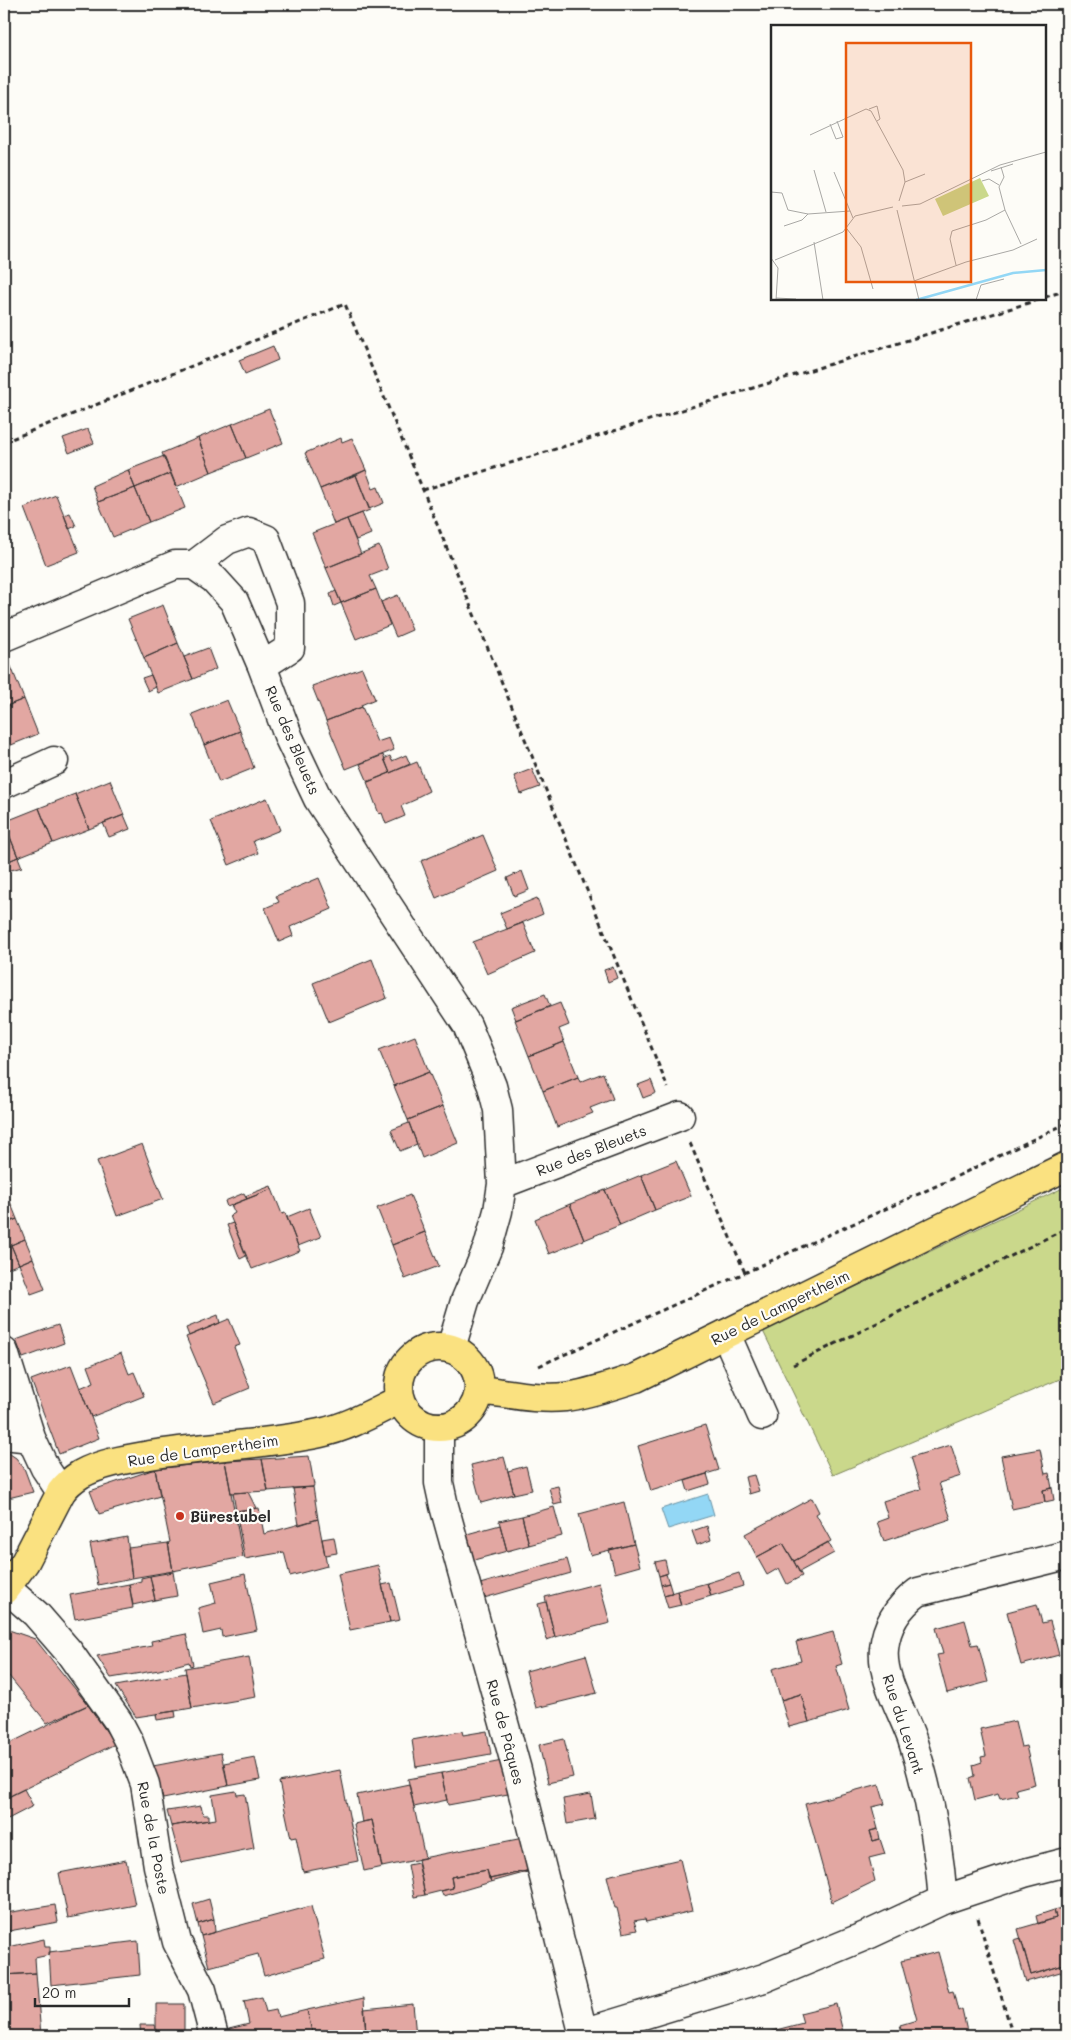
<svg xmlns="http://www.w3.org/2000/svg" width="1071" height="2040" viewBox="0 0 1071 2040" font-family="Mali,sans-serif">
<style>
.green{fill:#cad88b;stroke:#7a825b}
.water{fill:#93d7f5;stroke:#6992a4}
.building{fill:#e2a7a2;stroke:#2b2b2b}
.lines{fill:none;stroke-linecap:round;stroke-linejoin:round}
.minor-casing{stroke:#2b2b2b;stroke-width:31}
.major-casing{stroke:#2b2b2b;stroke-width:31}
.path{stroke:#2b2b2b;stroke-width:3;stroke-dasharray:5 4;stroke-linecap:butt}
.minor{stroke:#fdfcf7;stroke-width:28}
.major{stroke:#fae180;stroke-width:28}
.poi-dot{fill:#c8321e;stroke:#fdfcf7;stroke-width:2}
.labels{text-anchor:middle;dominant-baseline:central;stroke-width:4.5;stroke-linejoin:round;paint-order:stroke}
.street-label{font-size:15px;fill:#2b2b2b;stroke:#fdfcf7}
.poi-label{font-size:15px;font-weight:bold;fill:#2b2b2b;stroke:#fdfcf7;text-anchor:start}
.inset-river{fill:none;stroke:#93d7f5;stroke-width:2.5}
.inset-road{fill:none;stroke:#a9a8a5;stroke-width:1}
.view{fill:#e8590c;fill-opacity:0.15;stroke:#e8590c;stroke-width:2.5}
.inset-edge{fill:none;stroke:#2b2b2b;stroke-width:2.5}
</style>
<rect width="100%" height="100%" fill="#fdfcf7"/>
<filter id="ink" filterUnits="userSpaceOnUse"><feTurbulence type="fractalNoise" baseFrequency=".02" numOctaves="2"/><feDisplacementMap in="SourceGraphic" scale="10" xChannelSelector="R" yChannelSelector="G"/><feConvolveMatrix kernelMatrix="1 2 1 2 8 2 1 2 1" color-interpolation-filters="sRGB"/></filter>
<g filter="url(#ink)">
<path class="green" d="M1067,1186V1376L833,1475L763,1331Z"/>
<path class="water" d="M708,1494L714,1515L668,1529L661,1509Z"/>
<path class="building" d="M273,346L278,360L245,374L239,360Z
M269,409L283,443L246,458L232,424Z
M232,424L246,458L211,472L198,438Z
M88,429L94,443L69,453L63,438Z
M198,438L211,472L176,487L162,453Z
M341,438L342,442L352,438L366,470L320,489L305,453Z
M164,456L171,473L135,488L128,470Z
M128,470L135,488L98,502L92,486Z
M366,470L373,489L378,487L384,503L369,509L356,475Z
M171,473L185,508L149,522L135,488Z
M356,475L370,510L334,524L320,489Z
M135,488L149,522L113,537L98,502Z
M56,495L79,552L46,565L24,508Z
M70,513L76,526L69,529L64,515Z
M362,513L371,534L356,540L347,519Z
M347,519L361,554L326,568L312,533Z
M379,546L388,569L370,576L376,589L341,603L326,568Z
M376,589L390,625L356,639L341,603Z
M336,591L341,603L334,606L330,594Z
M398,595L412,630L396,637L381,602Z
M163,605L178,643L144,658L128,619Z
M178,643L193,679L158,693L144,658Z
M208,648L216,669L193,679L184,657Z
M10,664L24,699L4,707V666Z
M362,668L375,699L361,705L362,707L326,721L312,686Z
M151,675L156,687L148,691L142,678Z
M24,699L38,734L4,748V707Z
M227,700L240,731L204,745L192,714Z
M362,707L377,742L389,738L394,750L346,769L326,721Z
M240,731L254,768L219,782L204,745Z
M383,755L390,773L368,782L360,764Z
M406,755L410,764L390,773L384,759L390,756L392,761Z
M417,762L429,791L417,797V799L401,806L405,816L386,824L382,813L379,814L367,782Z
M532,769L540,787L521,794L514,776Z
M110,780L124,815L89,829L75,794Z
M75,794L89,829L53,843L39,808Z
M267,798L280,830L253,841L258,853L229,865L211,821Z
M39,808L53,843L18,857L4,822Z
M124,815L130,829L109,837L103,823Z
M4,822L18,857L4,863Z
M483,835L498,871L436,898L421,861Z
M18,857L22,867L4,872V863Z
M522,871L529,890L514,896L507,878Z
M319,878L332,909L290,927L293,936L279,942L265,908L279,902L276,896Z
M537,898L543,914L507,929L500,913Z
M523,923L535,953L487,974L473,942Z
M372,959L387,998L329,1022L313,983Z
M613,967L617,978L608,982L604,970Z
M545,994L550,1006L516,1020L511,1007Z
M560,1003L569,1025L559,1029L564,1042L529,1056L515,1020Z
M415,1036L429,1072L394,1086L379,1050Z
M564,1042L578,1077L543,1091L529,1056Z
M429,1072L443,1106L408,1120L394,1086Z
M603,1073L613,1099L590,1108L593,1113L557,1127L543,1091L578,1077L580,1082Z
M651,1080L656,1093L643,1098L638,1085Z
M443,1106L458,1143L422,1158L408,1120Z
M409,1123L417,1144L400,1151L391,1130Z
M142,1144L163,1199L117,1216L97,1161Z
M676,1161L691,1196L655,1210L641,1175Z
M641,1175L655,1210L620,1225L605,1190Z
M271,1186L272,1189L247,1199L245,1196Z
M272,1189L282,1214L285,1213L300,1251L252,1269L230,1216L235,1213L231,1205Z
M605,1190L620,1225L584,1240L570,1204Z
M244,1193L247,1199L227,1207L225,1201Z
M410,1195L425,1232L392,1245L377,1208Z
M9,1199L17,1219L4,1224V1201Z
M570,1204L584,1240L549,1254L535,1219Z
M309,1208L321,1237L298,1246L287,1217Z
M17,1219L25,1239L11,1245L19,1264L4,1270V1224Z
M233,1223L246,1256L240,1259L227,1225Z
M425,1232L439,1266L405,1279L392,1245Z
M25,1239L33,1258L19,1264L11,1245Z
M33,1258L45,1289L31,1294L19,1264Z
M218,1315L220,1323L189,1336L186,1328Z
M229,1319L240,1345L234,1347L250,1388L214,1403L186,1337Z
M58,1325L64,1343L23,1358L16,1340Z
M121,1353L129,1374L134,1372L144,1396L91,1417L80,1388L94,1382L88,1366Z
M71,1365L99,1438L59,1454L31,1380Z
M705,1425L719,1470L651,1491L638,1446Z
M951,1445L961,1476L939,1483L951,1519L884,1541L877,1522L888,1518L883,1501L921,1489L911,1457Z
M1040,1449L1045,1474L1049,1473L1052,1488L1043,1490L1045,1502L1012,1509L1001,1456Z
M4,1450L16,1458L24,1468L33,1492L4,1499Z
M309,1456L314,1485L313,1487L268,1491L262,1459Z
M504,1457L514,1494L481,1503L471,1465Z
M262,1459L268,1491L231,1493L225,1461Z
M225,1461L243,1557L173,1571L168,1543L170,1542L155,1469Z
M526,1466L532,1490L514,1494L508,1471Z
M155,1469L160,1496L99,1514L90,1491Z
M707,1474L710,1484L688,1491L685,1481Z
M754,1475L759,1491L749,1494L745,1477Z
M558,1486L562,1503L554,1505L549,1488Z
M313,1487L318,1519L299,1525L293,1488Z
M1052,1488L1054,1500L1045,1502L1043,1490Z
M248,1492L256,1508L236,1511L233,1493Z
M812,1498L819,1512L816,1514L831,1541L794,1561L783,1543L757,1557L745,1534Z
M624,1502L634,1544L590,1555L579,1514Z
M554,1507L562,1536L529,1545L522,1516Z
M259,1508L264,1534L318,1519L327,1566L290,1576L284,1552L245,1559L236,1511Z
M522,1516L529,1545L507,1551L499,1521Z
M500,1525L507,1551L474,1560L467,1534Z
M707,1526L711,1540L697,1545L692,1531Z
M127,1537L132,1578L98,1585L90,1544Z
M334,1537L337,1553L325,1555L322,1539Z
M828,1542L834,1553L799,1572L794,1561Z
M168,1543L173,1571L132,1578L128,1548Z
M783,1543L802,1576L787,1584L779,1568L767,1575L757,1557Z
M634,1544L640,1566L615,1573L609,1550Z
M567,1559L571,1573L484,1598L480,1584Z
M665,1560L668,1573L659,1576L655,1562Z
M378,1565L390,1622L350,1630L338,1574Z
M173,1572L177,1596L155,1600L150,1576Z
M739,1573L743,1586L711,1596L707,1583Z
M245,1574L257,1630L222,1637L221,1630L203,1634L198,1608L216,1603L211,1582Z
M666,1574L669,1583L661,1585L659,1576Z
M150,1576L155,1600L133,1605L129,1584L141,1581V1578Z
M391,1583L400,1620L390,1622L382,1585Z
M599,1583L610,1623L555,1637L545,1597Z
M669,1583L672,1593L664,1595L661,1585Z
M707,1583L711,1596L681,1605L677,1591Z
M129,1584L133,1608L75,1619L70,1595Z
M677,1591L681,1605L668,1608L664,1595Z
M546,1602L555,1637L547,1640L538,1604Z
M1037,1604L1042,1623L1050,1621L1059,1655L1021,1665L1007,1612Z
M965,1620L972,1645L978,1644L988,1682L947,1693L937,1655L943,1654L936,1628Z
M6,1629L35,1639L88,1705L47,1723L4,1670V1630Z
M833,1632L842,1664L836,1666L849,1710L809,1722L801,1694L781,1700L772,1669L801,1661L796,1642Z
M186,1634L193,1665L190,1666L189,1662L159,1670L111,1678L97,1656L152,1646L151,1641Z
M586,1655L597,1693L536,1708L526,1671Z
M249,1657L256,1697L192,1708L185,1668Z
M186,1673L192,1708L175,1711L136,1717L116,1686Z
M801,1694L809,1722L789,1727L781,1700Z
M88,1705L115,1744L4,1799V1746Z
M175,1711L176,1717L157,1720L156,1714Z
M1015,1721L1021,1747L1026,1746L1035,1784L1016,1789L1018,1795L1000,1799L998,1794L975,1800L970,1778L975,1776L973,1765L982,1762L981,1757L986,1756L980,1729Z
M462,1731L463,1735L487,1731L491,1754L416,1767L412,1740Z
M564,1739L573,1777L548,1783L539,1745Z
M221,1753L228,1786L163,1799L153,1766Z
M255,1757L260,1780L228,1786L224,1763Z
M502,1761L508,1794L448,1805L441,1773Z
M340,1770L358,1861L303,1872L296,1837L291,1838L279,1782Z
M441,1773L447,1800L414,1807L408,1779Z
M409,1784L425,1858L382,1867L372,1820L362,1822L357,1795Z
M879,1784L885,1804L872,1807L878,1829L870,1831L873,1841L880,1839L885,1854L869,1858L875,1881L832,1902L805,1804Z
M24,1789L33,1806L4,1821V1799Z
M236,1791L237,1795L245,1794L254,1848L181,1863L171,1826L216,1819L212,1795Z
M591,1794L595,1819L567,1824L563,1799Z
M201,1806L203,1815H209V1820L171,1826L167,1811Z
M372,1820L382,1867L364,1871L354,1824Z
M878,1829L880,1839L873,1841L870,1831Z
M523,1838L531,1870L489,1879L487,1870L451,1877L453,1888L425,1895L418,1859Z
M680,1859L692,1911L646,1922L645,1919L634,1921L637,1930L623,1933L617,1908H615L607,1876Z
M126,1860L135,1905L68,1918L59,1873Z
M418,1863L425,1895L414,1897L408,1865Z
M487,1870L491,1882L443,1896L441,1891L453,1888L451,1877Z
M531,1870V1871L491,1882L490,1879Z
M209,1899L214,1919L198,1924L193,1904Z
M55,1905L58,1922L9,1931L6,1913Z
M311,1906L325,1959L264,1976L258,1954L209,1967L201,1936Z
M1067,1907V1964L1031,1975L1018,1929L1056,1918L1054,1910Z
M1054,1910L1056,1918L1038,1924L1036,1916Z
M4,1917H6L9,1934L4,1935Z
M214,1919L215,1932L201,1936L198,1924Z
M1021,1938L1031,1975L1067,1964V1970L1026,1982L1014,1940Z
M44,1939L45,1947H50V1952L49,1955L35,1958L36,1973L4,1975V1948Z
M138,1941L140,1975L51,1985L49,1952Z
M938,1952L949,1992L953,1991L958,2011L962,2009L968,2036H903L900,2025L917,2020L901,1961Z
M36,1973L41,2036H4V1975Z
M262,1997L266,2012L276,2010L278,2017L307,2010L313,2036H232L229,2029L249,2024L244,2001Z
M364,1998L366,2034L358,2036H313L307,2010Z
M156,2004H184V2036H156Z
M413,2004L416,2036H366L364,2009Z
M836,2004L844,2036H753L803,2023L800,2013Z
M140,2025H155L156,2036H141Z"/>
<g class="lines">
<defs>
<path id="minor" d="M194,565L227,540L249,532L266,539L290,603V648L262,666
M4,637L175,565H194L214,579L234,601L262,666L289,738L318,799L467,1025L492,1086L498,1110L502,1184L498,1211L488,1247L465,1301L451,1348
M4,784L54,761
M502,1184L680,1116
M726,1334L762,1416
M4,1352L31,1438L45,1468L61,1492
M439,1427V1483L444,1506L517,1770L584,2036
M4,1435L31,1438
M6,1588L36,1614L69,1652L118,1721L129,1742L145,1784L158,1866L177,1942L202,1990L214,2036
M943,1900C939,1846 929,1791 912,1739C903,1713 881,1677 884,1649C886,1625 899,1606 918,1592L1067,1555
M583,2033L764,1978L870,1934L943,1900L1024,1873L1067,1862"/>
<path id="major" d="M399 1387a40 40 0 1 1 80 0a40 40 0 1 1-80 0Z
M480,1390C507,1393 537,1400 565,1397C589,1394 613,1385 636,1378L1067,1166
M4,1590L25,1562L61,1492C66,1485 73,1479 81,1474C101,1463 127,1459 150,1455C206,1446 264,1445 320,1433C349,1427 374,1412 401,1399"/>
</defs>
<use href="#minor" class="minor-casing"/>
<use href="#major" class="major-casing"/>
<path class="path" d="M1045,297L1067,290
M4,442L345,304L423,490L668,1088
M423,490L1041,299
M690,1143L745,1273
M793,1365L1067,1228
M539,1366L945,1182L1067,1123
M978,1918L1013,2036
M1059,2036L1067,2034"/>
<use href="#minor" class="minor"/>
<use href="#major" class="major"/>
</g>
</g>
<circle class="poi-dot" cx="180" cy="1516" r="5"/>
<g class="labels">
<g class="street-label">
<text transform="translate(293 740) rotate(67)">Rue des Bleuets</text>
<text transform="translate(591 1150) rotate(-21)">Rue des Bleuets</text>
<text transform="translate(780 1307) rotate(-26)">Rue de Lampertheim</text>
<text transform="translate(203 1450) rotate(-8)">Rue de Lampertheim</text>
<text transform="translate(904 1724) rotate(72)">Rue du Levant</text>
<text transform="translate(506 1732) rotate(75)">Rue de Pâques</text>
<text transform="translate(154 1838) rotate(79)">Rue de la Poste</text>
</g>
<g class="poi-label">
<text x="190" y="1516">Bürestubel</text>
</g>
</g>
<g transform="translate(771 25)">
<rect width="275" height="275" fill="#fdfcf7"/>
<path d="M209,153L218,171L172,191L164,174Z" fill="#cad88b"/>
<path class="inset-river" d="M145,275L242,248L275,245"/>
<path class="inset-road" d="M98,84L106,81L109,94L106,96M59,99L65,114L72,112L66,96M39,110L95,84L100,86L132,145L134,157L128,176M230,142L233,152L228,162L234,185L250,219M43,145L55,187M220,146L242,139M63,147L82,193M211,156L218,154L228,160M134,157L154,149M0,167L11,168L17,185L37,189L79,186M131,181L149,179L229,140L275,127M126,185L148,275M13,201L31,195L37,189M76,204L90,222L102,264M43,217L52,275M0,233L7,243L5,275M4,235L72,207L84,191L122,182M185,240L179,214L181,206L215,195L234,185M143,256L195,237L242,225L266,214M5,273L25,274M205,275L210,260L233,254"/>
<path class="view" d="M75,18H200V257H75Z"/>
<rect width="275" height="275" class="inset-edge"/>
</g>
<rect width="1071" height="2040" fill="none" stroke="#fdfcf7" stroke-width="20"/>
<rect x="10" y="10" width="1051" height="2020" fill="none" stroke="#2b2b2b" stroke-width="2" filter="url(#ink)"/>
<path d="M35 1998v8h94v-8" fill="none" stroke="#2b2b2b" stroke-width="2.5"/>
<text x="42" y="1998" font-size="15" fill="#2b2b2b" stroke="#fdfcf7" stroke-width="4" paint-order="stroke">20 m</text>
</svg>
